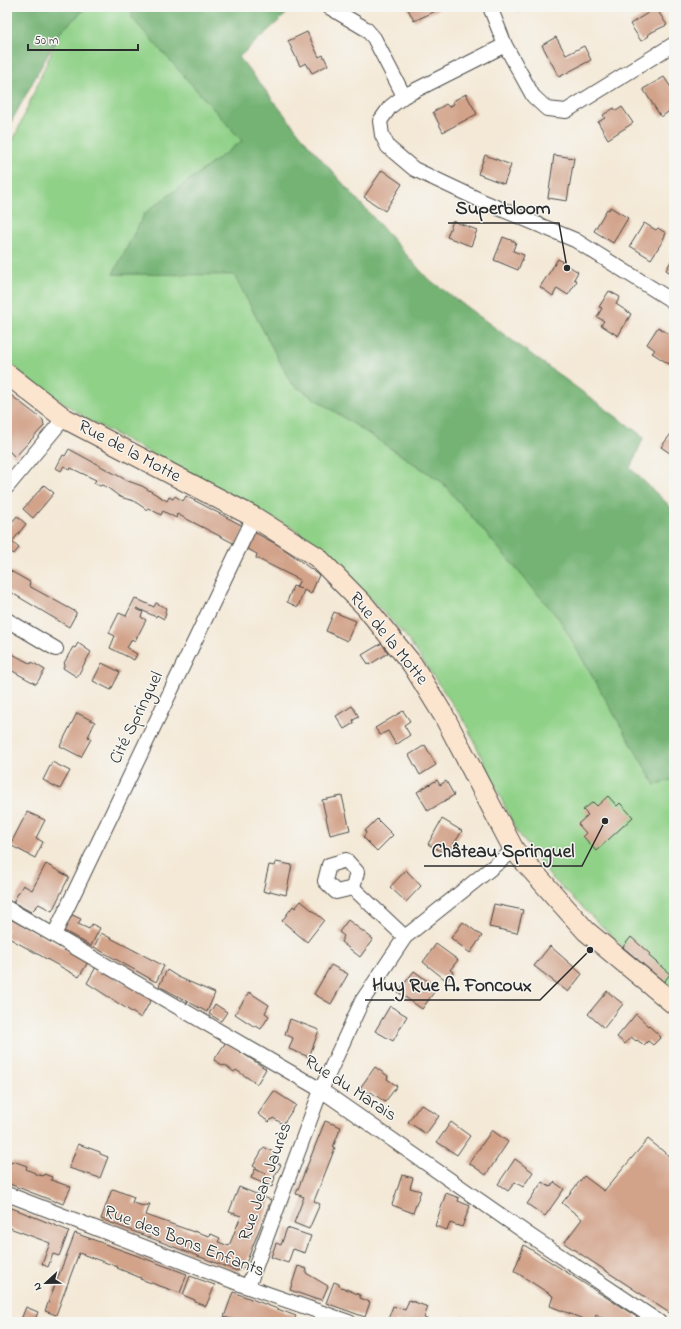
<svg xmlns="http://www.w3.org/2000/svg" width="681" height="1329" viewBox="0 0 681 1329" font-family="'Indie Flower',sans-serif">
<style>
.green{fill:#90d188;stroke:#5e7e5a}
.forest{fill:#74b374;stroke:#506f50}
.building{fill:#d2a289}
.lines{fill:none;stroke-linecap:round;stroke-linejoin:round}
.street-casing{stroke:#494845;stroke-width:16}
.secondary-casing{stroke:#494845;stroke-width:22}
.street{stroke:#fff;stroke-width:14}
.secondary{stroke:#fbe5cf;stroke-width:20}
.labels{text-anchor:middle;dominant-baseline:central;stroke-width:3;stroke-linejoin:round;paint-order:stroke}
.street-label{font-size:18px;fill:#2b2b2b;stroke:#f6f6f2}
.leader{fill:none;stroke:#2b2b2b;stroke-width:1.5}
.callout-dot{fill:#2b2b2b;stroke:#f6f6f2;stroke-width:1.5}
.callout-label{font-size:19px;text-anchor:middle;font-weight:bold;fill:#2b2b2b;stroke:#f6f6f2;stroke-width:3;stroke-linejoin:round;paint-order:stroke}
</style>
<rect width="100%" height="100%" fill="#f6f6f2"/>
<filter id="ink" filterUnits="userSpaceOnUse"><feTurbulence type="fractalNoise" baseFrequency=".025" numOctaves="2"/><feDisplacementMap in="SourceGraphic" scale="8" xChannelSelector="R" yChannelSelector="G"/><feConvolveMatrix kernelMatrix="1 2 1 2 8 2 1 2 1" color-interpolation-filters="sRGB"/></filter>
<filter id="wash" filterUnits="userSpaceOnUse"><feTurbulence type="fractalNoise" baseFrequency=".012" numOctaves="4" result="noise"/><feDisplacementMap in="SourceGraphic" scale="16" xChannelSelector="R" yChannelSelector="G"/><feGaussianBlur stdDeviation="0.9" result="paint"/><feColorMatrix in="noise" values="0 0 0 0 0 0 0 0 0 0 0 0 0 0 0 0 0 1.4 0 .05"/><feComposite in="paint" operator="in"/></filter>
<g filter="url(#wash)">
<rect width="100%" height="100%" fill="#f4e9d7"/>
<path class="green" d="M87,7H132L133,18L242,141L145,213L113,274H234L291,383L442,482L560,620L655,785L674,779V990L623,947L550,876L516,830L465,722L404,634L325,551L296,530L92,422L28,379L7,360V155L60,32Z"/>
<path class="forest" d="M7,7H87L60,32L10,124L7,121Z
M132,7H294L239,57L307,143L427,278L644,437L630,468L674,510V779L655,785L560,620L442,482L291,383L234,275L113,274L145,213L242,141L132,18Z"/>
<g id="blocks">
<path class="building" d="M407,7H444L414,21Z
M514,7H525L518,12Z
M656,8L667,25L652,32L648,35L649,36L641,41L630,24Z
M307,32L319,57L323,55L328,65L312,73L306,63L300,66L288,41Z
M556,37L566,55L584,46L591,60L559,77L542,45Z
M664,77L674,92V108L661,117L643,89Z
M466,94L477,114L443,132L433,112L446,104L449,107L454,104L453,101Z
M622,107L633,123L608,139L598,122L605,118L603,115L614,108L616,111Z
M485,155L511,165L504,184L478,174Z
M554,155L574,158L567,201L548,198Z
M382,170L402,184L385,211L364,197Z
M610,207L628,218L613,243L594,231L607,209L609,210Z
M453,221L477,230L471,246L447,237Z
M644,223L656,230L658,228L666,233L662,242L651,259L630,246Z
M503,237L516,242L513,251L524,255L518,270L494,260Z
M674,256V275L666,270Z
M558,259L578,272L574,279L577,281L568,295L557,288L553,296L540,287Z
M609,291L620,297L616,304L631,314L618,336L601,325L604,321L597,317L602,308L599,307Z
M658,327L674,337V356L669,364L652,353L655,350L647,344Z
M7,392L43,420L44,426L15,457L7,449Z
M674,430V456L661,447Z
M69,449L128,481L142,486L167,501L169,497L173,499L175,496L183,501L186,496L245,527L237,545L177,514L176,518L163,511L161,515L148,508L147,510L134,501L120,497L108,488L102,485L100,486L94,483L96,480L71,468L70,470L64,466L61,471L56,468L63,455L65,456Z
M44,485L54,493L33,518L23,509Z
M17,516L26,524L12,542L19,548L14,554L7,549V528Z
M254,532L280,546L319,575L311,594L304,590L298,607L287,602L293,586L301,589L296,587L300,580L256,558L257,554L246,548Z
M7,569L30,582L29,586L76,612V614L69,627L7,590Z
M135,598L154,607L156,603L166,608L165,612L166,614L164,619L157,615L156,617L137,608L136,609L143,612L141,617L146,620L135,641L132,639L127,648L137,654L134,660L110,648L115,636L109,633L119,613L126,616Z
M334,612L356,621L347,641L326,631Z
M78,643L91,652L77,677L63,668L65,664L64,663L73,647L75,648Z
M382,643L388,653L369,665L362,655Z
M7,651L31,664L32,662L45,670L36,684L7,668Z
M102,663L120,672L111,690L93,681Z
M352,706L359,717L353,720L354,723L344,729L336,716Z
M403,711L410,721L404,725L410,735L396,745L388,731L380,735L375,728Z
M77,713L95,722L88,737L91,739L81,757L60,746Z
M425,745L436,765L420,775L409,755Z
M52,762L70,771L60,789L43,780Z
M437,780L440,785L446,781L454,795L428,811L417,792Z
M342,796L350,830L330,835L322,800Z
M608,796L617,806L620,803L633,817L596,851L583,836L586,833L578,824L588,815L583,810L593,802L597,806Z
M27,812L45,820L36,838L43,842L35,858L10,845Z
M377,819L393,835L377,851L363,837L366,833L365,831Z
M442,819L462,831L447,855L428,844Z
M276,862L292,865L286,895L270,891V893L263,891L269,865L275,866Z
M46,864L69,877L52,911L39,904L31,912L13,902L23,885L32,890Z
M406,870L421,886L406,902L390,887Z
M301,901L324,920L307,942L282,921L293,906L295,908Z
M494,904L523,910L517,933L489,927Z
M68,913L81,919L78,924L89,929L92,924L100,928L91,946L61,929Z
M7,917L88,962L79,977L7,937Z
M348,920L373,939L360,957L341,942L344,936L339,932Z
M463,922L482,936L470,953L451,938Z
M101,933L164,966L156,982L94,947Z
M631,937L650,954L649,956L670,974L664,982L623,947Z
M436,944L458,960L450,970L453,972L447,981L423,962Z
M550,946L582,974L568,992L534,966Z
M331,965L348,974L331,1004L314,994Z
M96,967L152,998L141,1018L87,983Z
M167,970L178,977L215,993L207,1012L159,986Z
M414,971L437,988L422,1009L398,992Z
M607,991L623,1004L604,1028L588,1014Z
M249,992L269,1005L265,1013L269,1016L261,1029L256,1026L255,1027L235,1014Z
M215,1004L227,1012L221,1021L209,1014Z
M390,1006L407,1016L393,1041L375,1031Z
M636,1014L661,1037L653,1045L648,1041L644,1045L637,1040L636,1041L631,1037L625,1044L617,1037Z
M290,1019L319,1030L309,1057L289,1049L293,1038L285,1034Z
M226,1042L266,1069L257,1084L236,1070L234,1072L225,1065L223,1066L214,1060Z
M375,1067L388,1076L387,1079L397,1086L385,1102L371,1092L369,1094L360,1088Z
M274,1091L296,1105L283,1124L273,1118L269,1122L258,1114Z
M421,1104L439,1116L426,1134L408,1122Z
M325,1121L341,1127L333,1147L335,1148L314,1201L320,1204L309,1229L294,1223L304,1197L296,1194Z
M451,1122L470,1136L457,1155L437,1142Z
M492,1130L508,1142L486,1175L469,1163Z
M648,1139L674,1160V1316L564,1243L582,1219L562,1203L584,1176L604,1191Z
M78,1144L100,1152V1154L108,1157L100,1178L69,1168Z
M264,1147L275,1153L271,1159L281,1165L274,1177H275L272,1187L251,1178L255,1169L266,1174L253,1166Z
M515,1159L533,1172L523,1187L515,1182L508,1191L498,1184Z
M7,1161L11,1163L13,1161L27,1166L26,1169L35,1173V1174L43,1176L44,1174L52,1177L51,1180L71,1187L63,1204L56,1201V1202L7,1183Z
M402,1175L413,1178L410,1188L421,1191L413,1213L392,1205Z
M542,1182L550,1187L554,1182L564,1189L545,1216L527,1204Z
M239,1187L271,1200L244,1268L237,1271L101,1219L112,1189L116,1190L134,1197L132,1203L144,1206V1205L147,1206L148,1204H150L146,1215L194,1232V1231L209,1236L211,1234L220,1238L218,1242L229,1246L241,1216L229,1212Z
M446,1193L459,1198L458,1201L470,1206L462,1227L450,1223L447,1230L435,1226Z
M7,1206L69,1231L59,1256L53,1254L48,1267L42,1264L50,1243L7,1227Z
M287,1228L311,1236L305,1253L293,1249L288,1263L271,1257L276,1243L281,1245Z
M75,1233L187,1274L180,1293L140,1279L141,1278L117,1268L118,1267L79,1253L56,1315L45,1311Z
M524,1245L637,1317L633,1322H608L596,1314L594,1322H591L550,1306L553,1296L514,1271Z
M298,1266L307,1269L306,1273L328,1286L322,1300L315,1298V1299L290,1290Z
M190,1276L215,1285L206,1306L195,1302V1300L183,1295Z
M334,1282L339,1284V1286L360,1295V1298L370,1302L365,1317L326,1303Z
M233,1292L296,1316L293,1322H243L224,1317Z
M409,1300L428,1307L424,1318L435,1322H387L393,1306L405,1310Z
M26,1307L38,1312L34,1322H20Z
M462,1316L478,1322H460Z"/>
</g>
</g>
<g filter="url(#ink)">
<use href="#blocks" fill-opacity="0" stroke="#494845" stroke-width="1"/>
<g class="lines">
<defs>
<path id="street" d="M329,7L366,29L374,38L404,96
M490,7L505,45
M674,44L566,111L547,109L533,96L505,45L404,96L390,107L380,121L382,135L388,147L414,169L484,202L575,240L674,302
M7,487L64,418
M7,620L56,649
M353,888L336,892L325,881L329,865L346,860L357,872L353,888L405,937
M7,908L321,1090L532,1237L659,1322
M54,935L254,517
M7,1194L248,1287L349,1322
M248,1287L321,1090L362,1001L405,937L514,850"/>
<path id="secondary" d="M7,374L64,418L254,517L317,557L365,606L412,664L444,716L514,850L586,931L674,1004"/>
</defs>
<use href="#street" class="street-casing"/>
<use href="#secondary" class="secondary-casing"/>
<use href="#street" class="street"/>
<use href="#secondary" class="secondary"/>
</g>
</g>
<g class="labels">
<g class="street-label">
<text transform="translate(129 452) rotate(28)">Rue de la Motte</text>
<text transform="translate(388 639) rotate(51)">Rue de la Motte</text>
<text transform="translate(137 718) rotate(-64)">Cité Springuel</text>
<text transform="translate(350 1089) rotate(33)">Rue du Marais</text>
<text transform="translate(266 1182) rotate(-70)">Rue Jean Jaurès</text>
<text transform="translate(184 1242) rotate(21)">Rue des Bons Enfants</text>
</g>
</g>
<path class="leader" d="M567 268L559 223H448M605 821L582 866H424M590 950L540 1000H365"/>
<g class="callout-dot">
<circle cx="567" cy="268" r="4"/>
<circle cx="605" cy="821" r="4"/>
<circle cx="590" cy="950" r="4"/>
</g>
<g class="callout-label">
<text x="503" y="214">Superbloom</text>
<text x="503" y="857">Château Springuel</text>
<text x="452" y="991">Huy Rue A. Foncoux</text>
</g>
<rect width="681" height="1329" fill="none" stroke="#f6f6f2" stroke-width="24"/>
<g transform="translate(46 1283) rotate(248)" stroke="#f6f6f2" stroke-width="3" paint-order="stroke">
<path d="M0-3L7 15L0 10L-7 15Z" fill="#2b2b2b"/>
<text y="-6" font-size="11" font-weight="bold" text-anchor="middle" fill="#2b2b2b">N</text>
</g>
<path d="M28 44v6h110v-6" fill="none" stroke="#2b2b2b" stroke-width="2"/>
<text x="34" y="44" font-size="12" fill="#2b2b2b" stroke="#f6f6f2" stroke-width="3" paint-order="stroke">50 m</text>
</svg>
